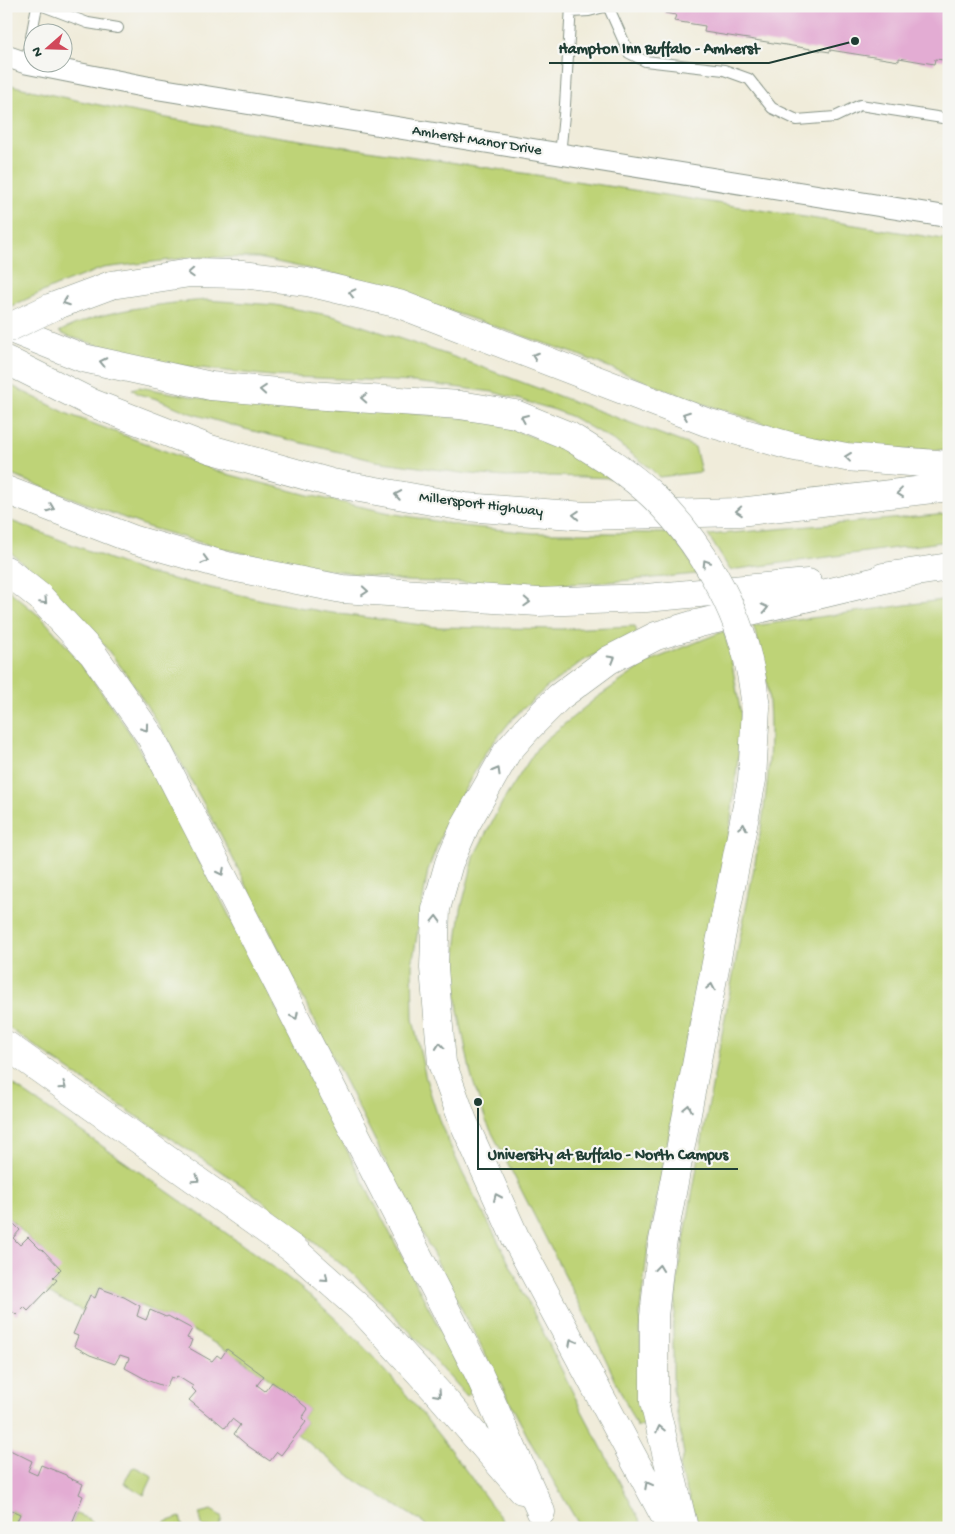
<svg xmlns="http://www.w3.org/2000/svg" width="955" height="1534" viewBox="0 0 955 1534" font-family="'Gochi Hand',sans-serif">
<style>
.green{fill:#bed377;stroke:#6e8856}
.building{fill:#e3acd3}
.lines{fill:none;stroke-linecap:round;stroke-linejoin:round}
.lane-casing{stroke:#889487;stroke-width:12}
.street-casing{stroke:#889487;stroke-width:23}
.primary-casing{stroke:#889487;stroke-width:29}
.lane{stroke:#fff;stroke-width:10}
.street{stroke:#fff;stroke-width:21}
.primary{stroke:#fff;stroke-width:28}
.primary-bridge-casing{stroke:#889487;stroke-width:29;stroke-linecap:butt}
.primary-bridge{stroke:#fff;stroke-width:28}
.oneway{stroke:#8f9e9a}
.labels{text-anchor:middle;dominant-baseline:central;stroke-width:4.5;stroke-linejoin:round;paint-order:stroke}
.street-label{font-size:15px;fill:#1f3d34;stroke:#f6f6f2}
.leader{fill:none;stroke:#1f3d34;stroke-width:2}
.callout-dot{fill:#1f3d34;stroke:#f6f6f2;stroke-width:2}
.callout-label{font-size:16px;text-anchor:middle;font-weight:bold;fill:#1f3d34;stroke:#f6f6f2;stroke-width:4.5;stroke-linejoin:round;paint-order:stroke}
</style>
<rect width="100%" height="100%" fill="#f6f6f2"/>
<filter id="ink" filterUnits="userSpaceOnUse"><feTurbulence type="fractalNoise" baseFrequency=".02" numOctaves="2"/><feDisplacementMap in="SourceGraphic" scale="10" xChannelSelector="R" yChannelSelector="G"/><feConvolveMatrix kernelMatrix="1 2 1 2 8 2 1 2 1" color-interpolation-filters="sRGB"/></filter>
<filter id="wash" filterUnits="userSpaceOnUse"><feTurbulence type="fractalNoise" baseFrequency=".0096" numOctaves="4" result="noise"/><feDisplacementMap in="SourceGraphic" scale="20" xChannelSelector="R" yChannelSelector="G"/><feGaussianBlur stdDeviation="1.12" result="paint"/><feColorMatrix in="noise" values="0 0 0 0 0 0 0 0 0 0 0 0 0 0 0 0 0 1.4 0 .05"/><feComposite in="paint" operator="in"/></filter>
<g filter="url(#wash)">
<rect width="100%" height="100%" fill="#f0ecda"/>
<path class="green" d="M6,84C148,119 292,139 436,160C607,185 778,213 949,240V450H872L790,433L739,415L697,402L576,354L352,278L258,258L195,257L103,268L58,285L7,308Z
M206,300L275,305L333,316L457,358L695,447L701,472L659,477L650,468L616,442L572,417L555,410L493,392L414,382L271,376L217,370L159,363L67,336L59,332C99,310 161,304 206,300Z
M6,383L68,414L223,473L308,495L390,513L463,526L533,533H668L685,553L697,574L597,583L537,585L405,581L350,573L281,562L216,547L148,527L6,473Z
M139,387L222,402L299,408L366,409L487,420L563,448L612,478L553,476L505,477L461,473L376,461L245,429L190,413L157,399L138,394L132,389Z
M949,514V541L730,570L708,535Z
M6,519L146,573L267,601L325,612L437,627L561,629L635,626L637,633L581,662L546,688L513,718L485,753L446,823L428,870L412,965L413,1019L426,1079L440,1123L463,1174L498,1241L581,1409L644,1528H581L531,1443L399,1188L221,835L173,748L128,676L85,621L6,548Z
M6,588L43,619L70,650L106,698L128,730L185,830L288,1030L326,1110L472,1391L466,1396L411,1333L351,1272L246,1188L109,1098L6,1026Z
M949,599V1528H699L679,1468L684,1455L673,1390V1325L678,1275C696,1168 717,1061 737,954C756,851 791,728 753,626Z
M724,631L731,658L741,715V733L730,827L712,924L686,1044L648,1248L640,1311L641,1379L645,1424L637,1427L588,1321L486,1121L471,1075L458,1010L454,967L461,909L475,854L503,801L539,745L596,698L650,661Z
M6,1080C76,1128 146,1176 215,1225C253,1253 292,1278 326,1310C396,1374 452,1451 508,1528H427L424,1523L358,1482L297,1434L306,1422L302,1418L308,1409L243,1360L175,1320L168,1316L166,1317L125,1299L124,1297L99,1288L95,1298L90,1296L83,1311L46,1292L57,1281C48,1272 51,1258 42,1249H40L6,1215Z
M135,1467L151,1475L152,1478L144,1495L124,1483L132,1468Z
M11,1510L20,1514L16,1524L24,1528H6V1520Z
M211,1510L221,1516L222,1520L218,1528H203L199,1513Z
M76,1514L89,1519L98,1528H70Z
M180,1517L183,1528H160L165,1522Z"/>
<g id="blocks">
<path class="building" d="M666,6H949V33L944,60L935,59L934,64L899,58V61L830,50V52L704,32L705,26L674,21L676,15L665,13Z
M6,1216L20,1230L13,1238L20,1245L28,1237L40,1249H42L61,1269L53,1277L57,1280L46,1292L28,1311L24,1307L16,1315L6,1305Z
M99,1288L124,1297L140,1306L137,1316L146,1320L150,1310L166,1317L168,1316L192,1329L187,1338L192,1340L189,1348L212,1361L217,1355L221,1358L227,1349L264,1376L257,1385L265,1391L272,1382L294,1397L308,1409L302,1418L306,1422L281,1455L277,1452L270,1461L248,1446L234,1434L240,1425L232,1419L225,1428L212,1417H210L189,1400L196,1392L192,1388L193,1386L177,1376L175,1379L171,1377L166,1387L149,1381L125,1368L129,1358L120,1355L115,1364L90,1355L74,1346L78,1336L73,1334L83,1311L90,1295L95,1298Z
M8,1449L32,1461L28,1471L37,1475L41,1465L66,1475L67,1477L83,1484L79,1494L83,1496L70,1528H24L16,1524L20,1514L11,1510L6,1521V1450Z"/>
</g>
</g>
<g filter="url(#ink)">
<use href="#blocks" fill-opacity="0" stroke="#889487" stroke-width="1"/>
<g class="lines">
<defs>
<path id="lane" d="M43,6L88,23L118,28
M608,6L629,53L645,61L724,70L749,79L772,108L797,120L835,117L860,105L949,119
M571,12L589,11L608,6
M26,63L37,6
M560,155L565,105L571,6"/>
<path id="street" d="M6,56L26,63L147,87L949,217"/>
<path id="primary" d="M111,285L190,273L242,274L307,282L399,304L706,422L790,446L846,457L949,465
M6,327L83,358L211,386L311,395L460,405L515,414L569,436
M6,360L92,403L210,449L332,483L465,507L585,516L739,512L949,487
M6,490L135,540L227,566L342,589L538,602L646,598L808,583
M6,570L40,597L93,654L151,737L478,1372L541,1512
M883,577L949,567
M6,1045L293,1249L365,1313L440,1395L522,1490
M671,1528L516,1239L463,1121L442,1063L434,968L436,909L449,863L466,824L507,752L529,727L559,697L609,660L656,636L696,624L902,575
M684,1528L654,1402V1317L661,1251L702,1034L752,780L756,707"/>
</defs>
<use href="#lane" class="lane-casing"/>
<use href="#street" class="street-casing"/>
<use href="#primary" class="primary-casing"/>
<use href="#lane" class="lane"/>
<use href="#street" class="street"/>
<use href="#primary" class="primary"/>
<defs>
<path id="primary-bridge" d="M6,329L52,307L111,285
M569,436C598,454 628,472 653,496C699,540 738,607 750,669C753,682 754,694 756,707"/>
</defs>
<use href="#primary-bridge" class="primary-bridge-casing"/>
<use href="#primary-bridge" class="primary-bridge"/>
</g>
<defs><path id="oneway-chevron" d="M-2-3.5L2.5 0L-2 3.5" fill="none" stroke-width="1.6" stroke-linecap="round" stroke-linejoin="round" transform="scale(1.25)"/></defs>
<g class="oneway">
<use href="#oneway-chevron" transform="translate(191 273) rotate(177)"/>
<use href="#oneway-chevron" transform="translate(352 293) rotate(-166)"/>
<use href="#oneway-chevron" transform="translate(66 302) rotate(160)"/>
<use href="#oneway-chevron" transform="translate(535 356) rotate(-159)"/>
<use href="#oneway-chevron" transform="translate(103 362) rotate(-168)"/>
<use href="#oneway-chevron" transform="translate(263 390) rotate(-175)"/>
<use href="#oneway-chevron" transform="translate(364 398) rotate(-177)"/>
<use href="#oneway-chevron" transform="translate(686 415) rotate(-159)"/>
<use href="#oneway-chevron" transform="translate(524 418) rotate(-157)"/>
<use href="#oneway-chevron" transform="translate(848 457) rotate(-173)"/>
<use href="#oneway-chevron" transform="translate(900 493) rotate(173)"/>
<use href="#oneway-chevron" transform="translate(398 495) rotate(-170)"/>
<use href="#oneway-chevron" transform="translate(51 508) rotate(21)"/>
<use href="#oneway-chevron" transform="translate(739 511) rotate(176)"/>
<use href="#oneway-chevron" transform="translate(576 515) rotate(-176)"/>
<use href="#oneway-chevron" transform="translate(205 560) rotate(16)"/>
<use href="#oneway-chevron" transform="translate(706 563) rotate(-122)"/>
<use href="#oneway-chevron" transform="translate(365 591) rotate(5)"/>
<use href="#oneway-chevron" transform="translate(44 601) rotate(46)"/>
<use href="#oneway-chevron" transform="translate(527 602) rotate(3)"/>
<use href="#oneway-chevron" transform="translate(765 608) rotate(-13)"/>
<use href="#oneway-chevron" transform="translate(612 659) rotate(-30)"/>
<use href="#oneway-chevron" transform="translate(145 728) rotate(54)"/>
<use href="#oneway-chevron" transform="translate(497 771) rotate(-60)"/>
<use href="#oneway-chevron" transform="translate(743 827) rotate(-79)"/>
<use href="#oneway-chevron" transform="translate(221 872) rotate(63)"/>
<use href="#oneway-chevron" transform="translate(436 919) rotate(-88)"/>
<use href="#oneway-chevron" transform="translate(711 987) rotate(-79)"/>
<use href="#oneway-chevron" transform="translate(295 1016) rotate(63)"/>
<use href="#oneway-chevron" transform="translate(440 1046) rotate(-95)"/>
<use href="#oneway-chevron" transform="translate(63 1086) rotate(35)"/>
<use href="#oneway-chevron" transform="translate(688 1108) rotate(-79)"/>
<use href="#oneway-chevron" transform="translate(196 1179) rotate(35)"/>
<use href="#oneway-chevron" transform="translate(497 1197) rotate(-114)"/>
<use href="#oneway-chevron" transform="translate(659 1268) rotate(-84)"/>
<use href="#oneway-chevron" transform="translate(325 1278) rotate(42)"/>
<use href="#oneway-chevron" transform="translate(572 1342) rotate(-118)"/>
<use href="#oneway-chevron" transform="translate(438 1394) rotate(48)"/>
<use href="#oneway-chevron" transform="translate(660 1429) rotate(-103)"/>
<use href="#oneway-chevron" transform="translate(648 1485) rotate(-118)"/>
</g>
</g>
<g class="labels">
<g class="street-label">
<text transform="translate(477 141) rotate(9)">Amherst Manor Drive</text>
<text transform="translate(481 505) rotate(7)">Millersport Highway</text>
</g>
</g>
<path class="leader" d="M855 41L769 63H549M478 1102L478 1169H738"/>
<g class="callout-dot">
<circle cx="855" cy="41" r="5"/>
<circle cx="478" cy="1102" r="5"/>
</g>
<g class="callout-label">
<text x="659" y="53">Hampton Inn Buffalo - Amherst</text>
<text x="608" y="1159">University at Buffalo - North Campus</text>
</g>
<rect width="955" height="1534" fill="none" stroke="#f6f6f2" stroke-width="25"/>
<g transform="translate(48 48) rotate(250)"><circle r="24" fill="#f6f6f2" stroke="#a0aca6"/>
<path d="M0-4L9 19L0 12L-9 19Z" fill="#d1495b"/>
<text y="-8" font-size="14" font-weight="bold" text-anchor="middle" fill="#1f3d34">N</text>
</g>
</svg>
